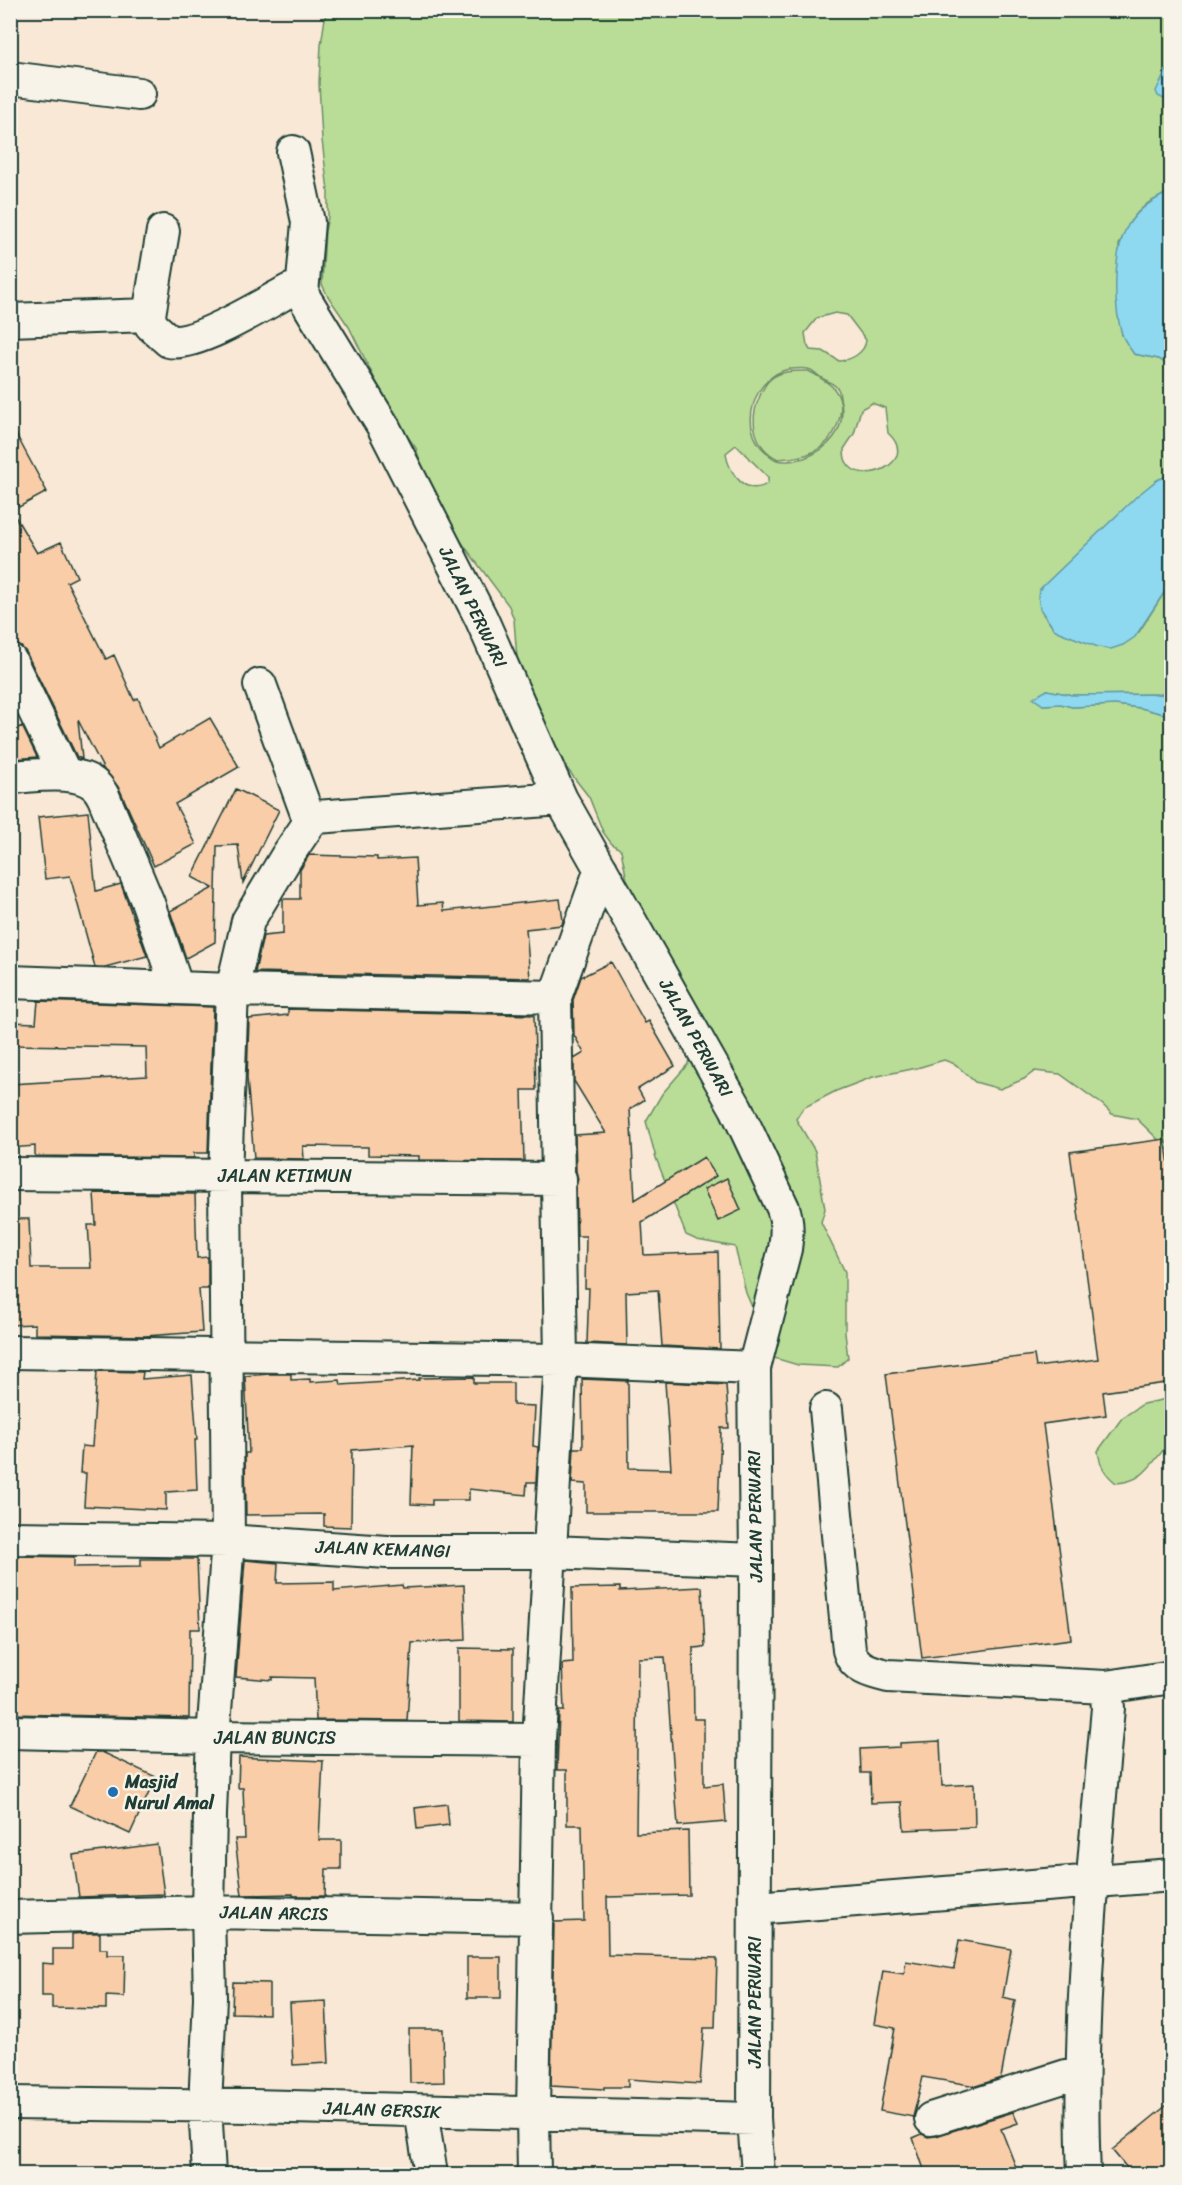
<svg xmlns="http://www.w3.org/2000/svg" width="1182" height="2185" viewBox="0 0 1182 2185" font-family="Sriracha,sans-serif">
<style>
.green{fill:#b9dd97;stroke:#6c8d66;stroke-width:1.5;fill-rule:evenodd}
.water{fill:#8fd9f0;stroke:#629ba5;stroke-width:1.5}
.building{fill:#facda9;stroke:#1f3d34;stroke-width:1.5}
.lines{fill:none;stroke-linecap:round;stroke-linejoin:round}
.minor-casing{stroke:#1f3d34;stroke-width:36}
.minor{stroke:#f7f3e8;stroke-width:32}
.poi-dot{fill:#1f6fb2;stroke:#f7f3e8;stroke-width:2}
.labels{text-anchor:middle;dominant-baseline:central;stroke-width:5;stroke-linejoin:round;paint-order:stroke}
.street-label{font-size:18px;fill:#1f3d34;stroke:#f7f3e8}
.poi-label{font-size:18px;font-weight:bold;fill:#1f3d34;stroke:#f7f3e8;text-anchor:start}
</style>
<rect width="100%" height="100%" fill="#f8e8d5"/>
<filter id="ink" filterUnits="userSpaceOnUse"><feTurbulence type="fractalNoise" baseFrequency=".0167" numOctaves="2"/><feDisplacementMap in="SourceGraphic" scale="12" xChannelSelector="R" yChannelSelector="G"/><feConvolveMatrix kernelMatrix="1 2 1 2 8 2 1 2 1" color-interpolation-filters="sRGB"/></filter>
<g filter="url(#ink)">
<path class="green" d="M326,11H1171V191L1148,203L1138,212L1130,222L1119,245L1118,310L1122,335L1134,354L1159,359L1171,367V424L1168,431L1171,438V478L1164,477L1043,614L1054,629L1139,632L1171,582V694L1072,695L1047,690L1043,705L1061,704L1072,707L1115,705L1141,708L1171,716V1152L1137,1119L1112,1114L1103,1105L1060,1074L1035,1071L1024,1079L1000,1089L975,1082L955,1064L944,1060L917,1068L873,1077L836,1091L803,1108L796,1119L815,1151L825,1209L821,1222L845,1272V1333L848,1358L838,1367L798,1365L774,1358L746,1293L735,1247L697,1240L686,1235L656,1158L646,1121L662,1094L688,1064L690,1051L682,979L655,952L632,906L621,850L611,843L603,832L589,797L565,766L517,658L514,620L509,606L445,520L428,486L416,448L394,418L349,327L327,295L322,284L325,231L328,217V191L322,140L319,83L321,45ZM835,313L847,315L866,340C865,353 851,360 839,361L823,351L810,350L807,345L805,333L817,318ZM789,369C795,369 802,368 808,369C813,370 815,373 819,376C825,381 833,382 838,389C840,393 840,399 841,403C846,430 829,449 804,458C796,460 785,463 777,460C773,459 769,455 766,452C737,428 754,376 789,369ZM872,403L885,408L888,433C921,463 860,487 847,463C844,459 844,453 844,449L854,434L861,409ZM736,445L768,477V483C747,498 728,473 726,453Z
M808,371C815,374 831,384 835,390C849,410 835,441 815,451C804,457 791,458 778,459C754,447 749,421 759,398C762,390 765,383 772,378C783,370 795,371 808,371Z
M1171,1398V1449L1165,1448C1149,1467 1142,1482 1116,1483C1105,1474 1100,1466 1098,1451L1122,1418L1143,1404Z"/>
<path class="water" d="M1171,42V96L1164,99L1158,96L1156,91L1168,67Z
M1171,191V367L1159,359L1134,354C1130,348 1124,341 1122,334C1113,306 1112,245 1131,221C1142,206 1155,199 1171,191Z
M1164,477L1171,478V582L1135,637L1123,645L1111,649L1098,647L1059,632L1054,629L1040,609L1038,595L1040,589L1137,496L1157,480Z
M1047,690L1072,695L1171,694V716L1141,708L1115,705L1072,707L1061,704L1043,705L1033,698Z"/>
<path class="building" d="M10,423L47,492L19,507L10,491Z
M10,508L37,553L61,542L77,577L67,582L106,659L114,655L134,700L138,698L159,748L210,718L239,767L175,804L196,844L154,866L119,788L104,770L78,720L82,759L77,757L26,652L17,644L10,631Z
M22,726L37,757L15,759L10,751V732Z
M236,789L279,810L243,883L238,845L217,846L215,942L186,958L170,911L213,888L192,877Z
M88,812L96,891L121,884L147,956L105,967H95L70,876L45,879L38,817Z
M309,855L377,857V860L415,858L418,905L443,903L444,911L560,899L563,921L562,925L526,929L530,978L255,972L263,936L283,934V899H300V870Z
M611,962L645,1023L649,1021L675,1066L638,1089L644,1100L630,1109L635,1200L704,1157L716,1176L642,1222L644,1255L718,1252L720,1349L662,1346L658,1290L626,1292L627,1345L587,1343L589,1288H585L586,1236H577L576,1186L578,1179L576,1171L575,1135L606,1133L574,1081V1059L584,1053L574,1035L573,1000L581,977Z
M38,1001L213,1007L208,1153H194V1158L35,1156V1146L10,1148V1084L147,1076L146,1047L10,1045V1022L36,1023Z
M288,1009L534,1015L536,1090H522L524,1161L419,1160V1156L368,1155V1147L303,1146L304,1159L254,1158L247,1078L249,1019L288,1015Z
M1165,1139L1172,1184V1382L1103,1392L1106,1415L1043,1424L1071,1639L922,1658L886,1374L1034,1355L1036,1367L1098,1359L1070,1152Z
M727,1178L741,1210L718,1221L704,1189Z
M94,1193L195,1194L197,1258L208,1257V1289H199L202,1332L145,1336L35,1334V1324L10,1325V1219H29L31,1268H91L88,1225H96Z
M97,1371L143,1372L142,1379L192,1375L197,1440H195L197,1490L166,1492V1510L84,1506L86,1473H80L82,1446L92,1447Z
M269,1374H291V1380L310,1379V1382L340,1380L341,1385L419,1380V1378L474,1377V1383H513V1405L535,1406L533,1446L538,1447L536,1482H527L526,1495L469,1489V1500H432V1505L411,1504L413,1445L352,1450L351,1527L324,1526V1514L246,1515L245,1453H249L245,1376Z
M582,1379L628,1381L629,1468L671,1469L665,1382L726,1385L729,1428H721L718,1512H586V1484L572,1483L574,1448H583Z
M17,1556L74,1557V1567L141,1566V1559H197L200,1629H190L189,1718L10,1714V1563H17Z
M245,1560L278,1563L277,1583L334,1582V1591L402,1585L403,1588L464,1585L466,1640L412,1643L407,1721L316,1720L314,1678L272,1677V1680L236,1677Z
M620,1587V1591L702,1587L705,1647L693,1648L694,1719H704V1786L723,1784L726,1822L678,1826L665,1657L638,1658L636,1833L688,1831L689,1895L607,1897L608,1955L717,1958L715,2028H704L700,2084L628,2079V2087H604V2089L551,2086L554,1922L584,1921L582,1825H567V1770H557L559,1711H564L562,1664L573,1663L572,1588Z
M459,1648L513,1649V1722L459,1721Z
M940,1741L942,1786L974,1784L975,1827L904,1830L902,1802L871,1803L870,1773H861L860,1749L900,1747V1743Z
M96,1752H102L156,1777L130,1834L70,1806Z
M239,1757L323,1761L319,1840H341V1869H326L325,1896H293V1894L242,1895L235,1839H245L243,1788H238Z
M447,1804L449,1825L417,1829L415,1808Z
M157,1844L164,1894L79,1897L73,1855Z
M84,1933H100V1949H107V1955H125L124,1997L106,1996V2009L52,2008V1996H42V1963L53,1964V1949H72V1934Z
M959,1940L1011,1949L1003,1997L1015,2000L1001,2078L976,2086L923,2077L913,2117L880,2111L895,2028L874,2024L883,1971L904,1974L906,1961L954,1969Z
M467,1957H501V1998H467Z
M233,1982L269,1983V2014L232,2013Z
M326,2001L329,2063L293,2065L290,2003Z
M409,2029H443L444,2082L410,2083Z
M1172,2101V2175H1133L1112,2150Z
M1013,2112L1018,2123L1001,2129L1019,2175H926L913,2138L922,2134L928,2137L936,2136Z"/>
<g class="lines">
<defs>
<path id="minor" d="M10,78L139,94
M293,152L308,222L302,294
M149,315L163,231
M10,320L149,315L151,325L169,341C194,348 266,303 290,290L296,289L302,294L383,426L481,618L561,799L736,1108L783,1208C788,1222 787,1234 785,1249L754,1368L756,1560L754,2119L758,2174
M10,660L65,774
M260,685L310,822
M10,777C34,776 78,768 96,786C99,789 102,794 104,798L148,903L177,988
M10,982L232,990L555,997
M10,1174L560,1179
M10,1352L561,1360L754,1368
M826,1409L849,1650C854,1668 871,1672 888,1676L1106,1687
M10,1538L228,1541L387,1552H550L756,1560
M10,1732L213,1737L539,1740
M755,1908L1172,1875
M10,1917L208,1912L537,1918
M10,2103L252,2106L754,2119
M421,2111L431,2174
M931,2119L1082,2071
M209,2174L205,2106L210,1998L208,1912L210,1814L213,1737L228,1541L225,1176L232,990L248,921L287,856L310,822L316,817L561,799
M534,2174L533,2115L539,1740L561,1360L555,997L601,869
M1084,2174C1077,2019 1094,1863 1108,1708L1106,1687L1172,1677"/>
</defs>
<use href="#minor" class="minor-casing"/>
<use href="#minor" class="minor"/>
</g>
</g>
<circle class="poi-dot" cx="113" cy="1792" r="6"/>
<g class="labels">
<g class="street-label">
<text transform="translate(473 607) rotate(64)">JALAN PERWARI</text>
<text transform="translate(696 1038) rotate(61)">JALAN PERWARI</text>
<text x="285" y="1176">JALAN KETIMUN</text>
<text transform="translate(755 1516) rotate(-91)">JALAN PERWARI</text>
<text transform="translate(383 1549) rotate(2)">JALAN KEMANGI</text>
<text x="275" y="1738">JALAN BUNCIS</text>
<text transform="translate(274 1913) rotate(1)">JALAN ARCIS</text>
<text transform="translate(755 2002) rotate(-90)">JALAN PERWARI</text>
<text transform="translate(382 2110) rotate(2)">JALAN GERSIK</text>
</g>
<g class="poi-label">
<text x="125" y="1782">Masjid<tspan x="125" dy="21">Nurul Amal</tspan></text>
</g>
</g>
<rect width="1182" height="2185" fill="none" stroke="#f7f3e8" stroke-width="36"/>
<rect x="18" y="18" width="1146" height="2149" fill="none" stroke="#1f3d34" stroke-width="2" filter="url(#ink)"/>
</svg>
